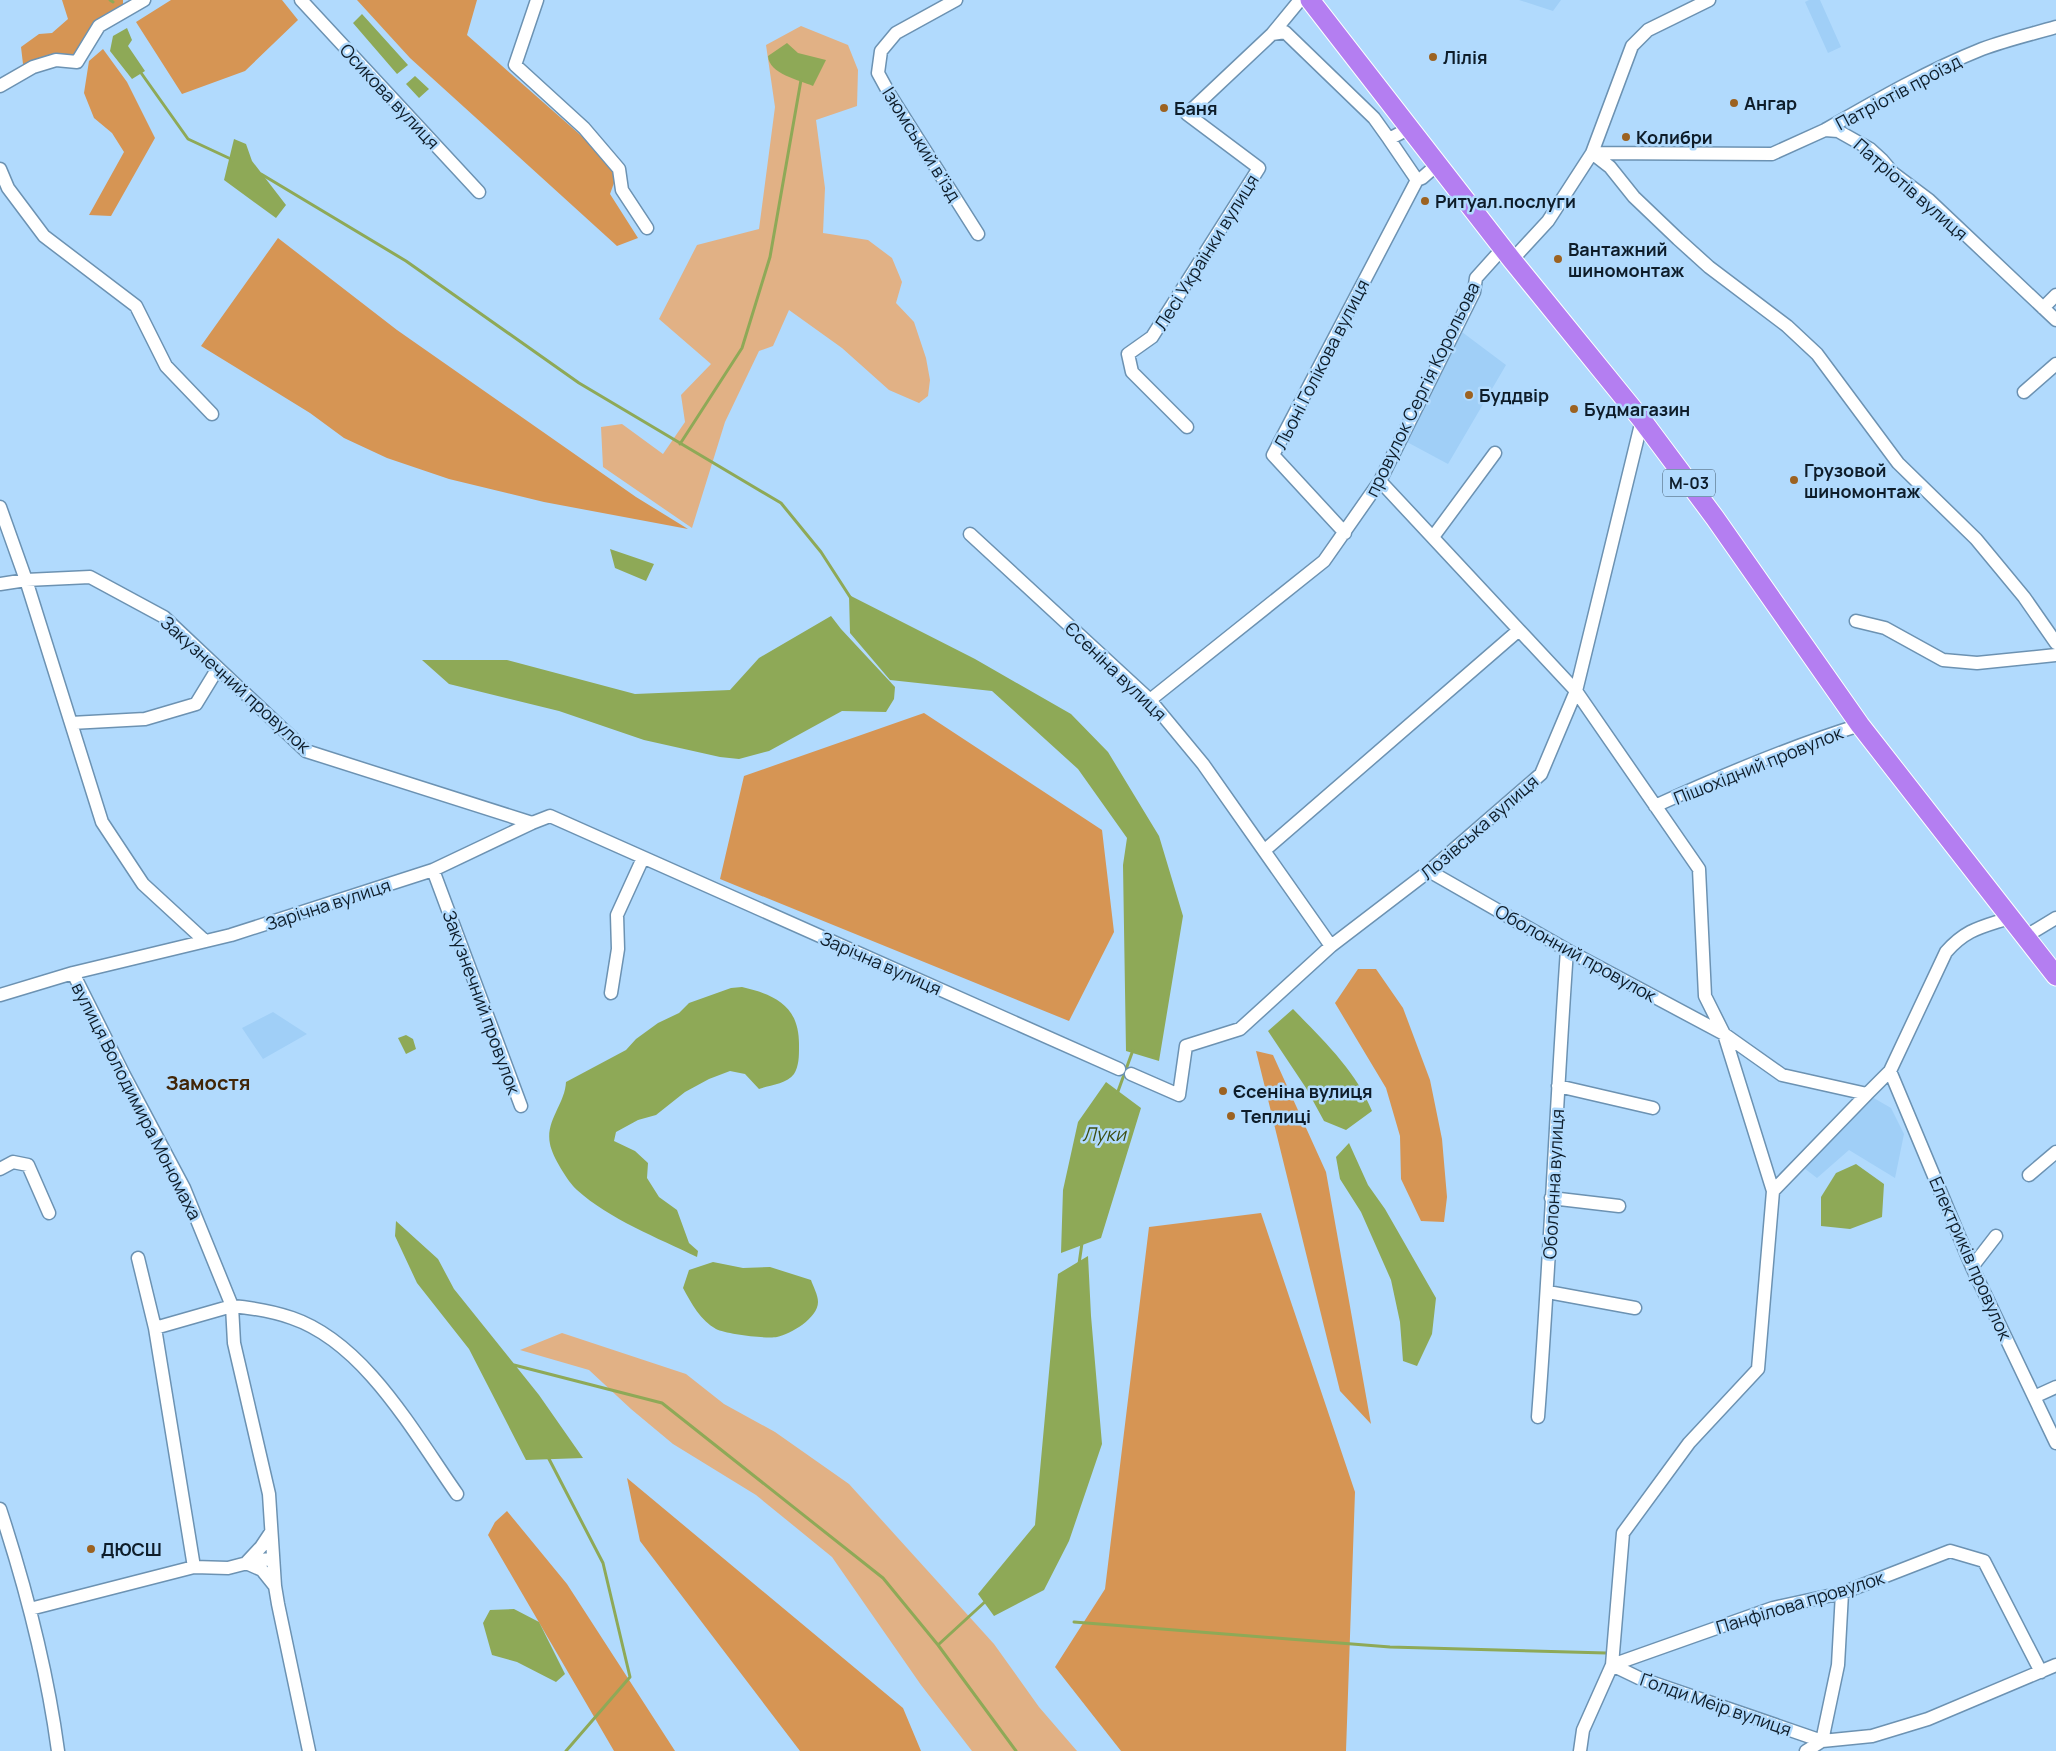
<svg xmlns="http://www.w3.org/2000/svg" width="2056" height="1751" viewBox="0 0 2056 1751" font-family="Manrope,sans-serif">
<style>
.built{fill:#a0cff7}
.green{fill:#e1b185}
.forest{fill:#d69554}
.water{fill:#8ea957}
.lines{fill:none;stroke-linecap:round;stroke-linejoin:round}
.stream{stroke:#8ea957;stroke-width:3}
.minor-casing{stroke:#6c92b2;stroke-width:15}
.highway-casing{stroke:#fff;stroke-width:21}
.minor{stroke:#fff;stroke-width:12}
.highway{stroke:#b47ef1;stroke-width:19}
.poi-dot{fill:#9c6221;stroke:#b1dafd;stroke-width:2}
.labels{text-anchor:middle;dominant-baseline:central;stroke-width:5;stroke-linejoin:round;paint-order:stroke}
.shield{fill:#b1dafd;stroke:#3f5669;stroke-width:1}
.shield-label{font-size:16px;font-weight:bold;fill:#0e1d2a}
.poi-label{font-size:18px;font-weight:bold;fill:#0e1d2a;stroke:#b1dafd;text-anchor:start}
.street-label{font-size:18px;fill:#0e1d2a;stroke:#b1dafd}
.water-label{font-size:19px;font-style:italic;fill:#3c4d11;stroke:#b1dafd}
.quarter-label{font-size:20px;font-weight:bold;fill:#412506;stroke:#b1dafd}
</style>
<rect width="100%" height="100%" fill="#b1dafd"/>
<path class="built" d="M1519,0H1561L1553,11Z
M1809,0H1820L1841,47L1828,53L1805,2Z
M1462,332L1506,365L1448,464L1407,442Z
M273,1012L307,1034L263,1059L242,1028Z
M1872,1097L1891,1108L1904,1134L1895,1178L1849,1150L1817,1178L1804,1168Z"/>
<path class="green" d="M801,26L848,45L858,70L857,106L816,120L825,188L823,233L868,240L892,258L902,282L896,303L914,322L926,358L930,380L928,396L919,403L889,390L842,348L789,310L773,346L759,351L725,422L692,528L603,467L601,427L622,424L663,454L685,422L681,395L711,364L659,319L697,245L759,229L775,107L766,45Z
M562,1333L686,1374L724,1404L775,1432L849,1484L994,1644L1039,1707L1077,1751H972L921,1685L832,1557L756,1495L673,1444L631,1409L589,1370L520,1350Z"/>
<path class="forest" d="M62,0H123V12L99,26L77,62L33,67L23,64L21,47L39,34L52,33L68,19Z
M171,0H282L298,20L245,71L182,94L136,22Z
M357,0H477L467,35L619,169L610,194L638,238L617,246L410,58Z
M103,49L127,82L155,138L111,216L89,215L124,152L112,133L94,118L84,93L89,61Z
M278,238L397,330L636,497L688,529L544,502L449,479L387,458L344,438L310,413L201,346Z
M924,713L1102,830L1114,932L1069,1021L720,879L744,776Z
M1358,969H1376L1403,1008L1430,1080L1442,1139L1447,1197L1444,1222L1421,1221L1401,1179L1400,1136L1386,1088L1335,1003Z
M1256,1051L1273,1055L1326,1172L1371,1424L1340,1391Z
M1261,1213L1355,1492L1346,1751H1121L1055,1667L1105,1589L1149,1227Z
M627,1478L903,1708L921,1751H800L640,1541Z
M507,1511L567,1584L675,1751H614L488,1535L495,1522Z"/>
<path class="water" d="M362,14L408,65L397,74L353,23Z
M127,28L132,40L128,46L145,71L132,79L110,51L113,36Z
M787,43L798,53L826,60L813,86C799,80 769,74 768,56Z
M415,76L429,89L419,98L406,84Z
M234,139L246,144L252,161L286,205L276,218L224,180Z
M610,549L654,564L646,581L615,568Z
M849,595L975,659L1071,714L1108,752L1159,836L1183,916L1159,1061L1126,1051L1123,865L1127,838L1078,769L992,691L890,680L850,633Z
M831,616L841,629L895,687L894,699L886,712L842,711L769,751L739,759L720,757L644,740L559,711L449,684L422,660H507L635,694L730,690L759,658Z
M742,987C777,995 800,1007 799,1047C799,1056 799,1066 794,1074C787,1084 770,1085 759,1089L745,1074L730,1071L709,1079L685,1092L656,1115L638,1120L616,1132L614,1141L635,1151L648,1163L647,1178L659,1197L677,1210L689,1243L698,1251L697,1257C658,1238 609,1219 577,1190C568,1182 552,1156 550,1144C545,1121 565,1104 566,1082L626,1050L636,1039L658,1023L679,1013L689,1003L731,988Z
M1293,1009C1323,1040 1356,1071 1372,1111L1346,1130L1324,1121L1306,1088L1268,1031Z
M406,1035L413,1039L416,1049L406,1054L398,1038Z
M1106,1082L1141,1108L1101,1238L1061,1253L1063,1190L1078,1122Z
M1349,1143L1368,1185L1385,1209L1436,1298L1432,1334L1417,1366L1403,1361L1400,1322L1391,1280L1361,1212L1340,1179L1336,1157Z
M1856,1164L1884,1184L1882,1217L1850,1229L1821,1226V1197L1836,1173Z
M396,1221L438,1259L454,1289L539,1395L583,1458L526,1460L469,1349L417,1283L395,1236Z
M1088,1256L1091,1316L1102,1444L1069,1541L1044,1590L994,1616L978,1594L1035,1525L1058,1274Z
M713,1262L743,1268L770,1267L811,1280C813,1286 818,1295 818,1302C818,1318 791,1334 777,1337C766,1339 726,1334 716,1329C701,1321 691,1303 683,1288L689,1270Z
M514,1609L539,1622L565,1674L556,1682L517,1662L492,1655L483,1623L490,1610Z"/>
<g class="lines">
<path class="stream" d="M110,0L113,2
M139,70L188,139L233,160
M261,174L406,261L579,383L781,503L821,552L852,600
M680,444L742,348L770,257L801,80
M1117,1094L1133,1050
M1079,1264L1082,1243
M514,1365L662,1403L883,1578L938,1645
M548,1457L603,1563L630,1677L566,1751
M987,1600L938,1645L1016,1751
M1074,1622L1390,1647L1606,1653"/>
<defs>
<path id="minor" d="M301,0L479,192
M537,0L515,65L584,128L619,169L622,190L647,228
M956,0L896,33L881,51L878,73L890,95L978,234
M1272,34L1285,32L1374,118L1389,139L1410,128
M0,86L33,67L56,60L77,62L99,26L144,0
M1825,130C1877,100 1927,71 1982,49C2006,40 2032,34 2056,27
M1389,139L1417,180
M1592,153L1610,167L1634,197L1678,239L1709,267L1787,326L1817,354L1898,463L1976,539L2024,597L2056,643
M1592,153L1772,154L1825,130L1838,131L1870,149L1882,160L1893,173L1929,200L2056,320
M0,169L8,188L44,236L136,306L166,366L212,414
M1512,260L1548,221L1592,153L1632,46L1648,30L1709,0
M2043,308L2056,295
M2024,392L2056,364
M1187,427L1132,372L1128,354L1152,337L1259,168L1187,114L1272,34L1300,0
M1380,481L1576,691L1699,869L1705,996L1724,1034L1773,1191L1758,1369L1689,1443L1623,1533L1612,1665L1583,1730L1580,1751
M0,507L26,580L102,822L143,884L205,941
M1345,533L1273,455L1417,180L1422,178L1438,164
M970,534L1150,700L1203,764L1331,946
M1433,537L1495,453
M0,584L26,580L90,577L164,617L306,751L532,823
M1856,621L1885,628L1943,660L1977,663L2056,655
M1150,700L1324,561L1380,481L1474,292L1476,278L1503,248
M71,723L145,719L196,704L218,668
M1655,806C1723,775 1789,747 1860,725
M1265,850L1519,630
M433,870L521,1106
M1429,871L1567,950L1724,1034L1782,1075L1867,1094L1890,1071L1946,952C1967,928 1983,927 2012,917
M2026,936L2056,918
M73,973L124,1075L184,1188L232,1306C253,1308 272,1311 292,1318C365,1343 414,1433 457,1494
M611,993L618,949L617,915L643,858
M0,995L73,973L231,935L433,870L532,823L550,816L1119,1069
M1890,1071L1972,1267L2056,1443
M1131,1074L1179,1095L1186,1046L1240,1029L1331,946L1429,871L1541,774L1576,691L1642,420
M1558,1086L1653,1108
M0,1169L13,1162L28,1165L49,1213
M2029,1175L2056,1152
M1773,1191L1867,1094
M1551,1198L1619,1206
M138,1258L155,1328
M1972,1267L1996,1236
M1548,1292L1635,1308
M2034,1397L2056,1387
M1538,1417C1550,1262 1556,1106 1567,950
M0,1509C26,1588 47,1669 58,1751
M246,1563L261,1547L271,1532
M246,1563L262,1570L274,1585
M194,1567L155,1328L232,1306L234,1343L269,1494L275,1586L278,1604L309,1751
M30,1609L194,1567L228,1568L259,1560L273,1559
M1612,1665L1773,1608L1842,1593L1950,1551L1984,1561L2041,1672
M1612,1665L1639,1678L1822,1741L1872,1736L1928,1719L2056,1665
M1806,1751L1822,1741L1838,1665L1842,1593"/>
<path id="highway" d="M1310,0L1512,260L1642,420L1715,518L1860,725L2056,976"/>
</defs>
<use href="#minor" class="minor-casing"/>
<use href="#highway" class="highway-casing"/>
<use href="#minor" class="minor"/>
<use href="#highway" class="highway"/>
</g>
<g class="poi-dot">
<circle cx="1433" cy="57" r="5"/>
<circle cx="1734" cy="103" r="5"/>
<circle cx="1164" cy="108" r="5"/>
<circle cx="1626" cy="137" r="5"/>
<circle cx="1425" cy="201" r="5"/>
<circle cx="1558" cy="259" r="5"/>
<circle cx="1469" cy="395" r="5"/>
<circle cx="1574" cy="409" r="5"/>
<circle cx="1794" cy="480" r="5"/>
<circle cx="1223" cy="1091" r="5"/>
<circle cx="1231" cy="1116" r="5"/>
<circle cx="91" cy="1549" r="5"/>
</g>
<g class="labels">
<rect class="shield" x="1663" y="469.5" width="52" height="27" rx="4"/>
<g class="shield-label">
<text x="1689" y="483">М-03</text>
</g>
<g class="poi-label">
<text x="1443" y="57">Лілія</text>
<text x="1744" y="103">Ангар</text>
<text x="1174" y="108">Баня</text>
<text x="1636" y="137">Колибри</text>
<text x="1435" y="201">Ритуал.послуги</text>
<text x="1568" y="249">Вантажний<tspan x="1568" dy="21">шиномонтаж</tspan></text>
<text x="1479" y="395">Буддвір</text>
<text x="1584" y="409">Будмагазин</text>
<text x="1804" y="470">Грузовой<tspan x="1804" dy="21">шиномонтаж</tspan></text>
<text x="1233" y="1091">Єсеніна вулиця</text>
<text x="1241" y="1116">Теплиці</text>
<text x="101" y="1549">ДЮСШ</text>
</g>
<g class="street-label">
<text transform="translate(1898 92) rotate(-28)">Патріотів проїзд</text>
<text transform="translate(390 96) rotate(47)">Осикова вулиця</text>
<text transform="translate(922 144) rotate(58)">Ізюмський в’їзд</text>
<text transform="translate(1911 189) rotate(41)">Патріотів вулиця</text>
<text transform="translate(1206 252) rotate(-58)">Лесі Українки вулиця</text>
<text transform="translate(1321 364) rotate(-63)">Льоні Голікова вулиця</text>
<text transform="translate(1422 389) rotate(-64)">провулок Сергія Корольова</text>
<text transform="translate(1116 671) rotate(44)">Єсеніна вулиця</text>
<text transform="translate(236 684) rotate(42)">Закузнечний провулок</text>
<text transform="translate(1758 765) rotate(-22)">Пішохідний провулок</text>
<text transform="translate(1479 827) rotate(-41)">Лозівська вулиця</text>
<text transform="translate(328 904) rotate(-18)">Зарічна вулиця</text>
<text transform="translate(1576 953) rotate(29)">Оболонний провулок</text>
<text transform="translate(881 963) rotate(24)">Зарічна вулиця</text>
<text transform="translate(482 1002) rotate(70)">Закузнечний провулок</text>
<text transform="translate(137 1101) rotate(63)">вулиця Володимира Мономаха</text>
<text transform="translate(1553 1184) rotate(-87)">Оболонна вулиця</text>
<text transform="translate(1971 1258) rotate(66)">Електриків провулок</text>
<text transform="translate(1800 1602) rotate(-17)">Панфілова провулок</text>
<text transform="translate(1716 1704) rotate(19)">Ґолди Меїр вулиця</text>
</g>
<g class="water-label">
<text x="1104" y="1134">Луки</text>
</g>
<g class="quarter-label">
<text x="208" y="1082">Замостя</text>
</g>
</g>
</svg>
